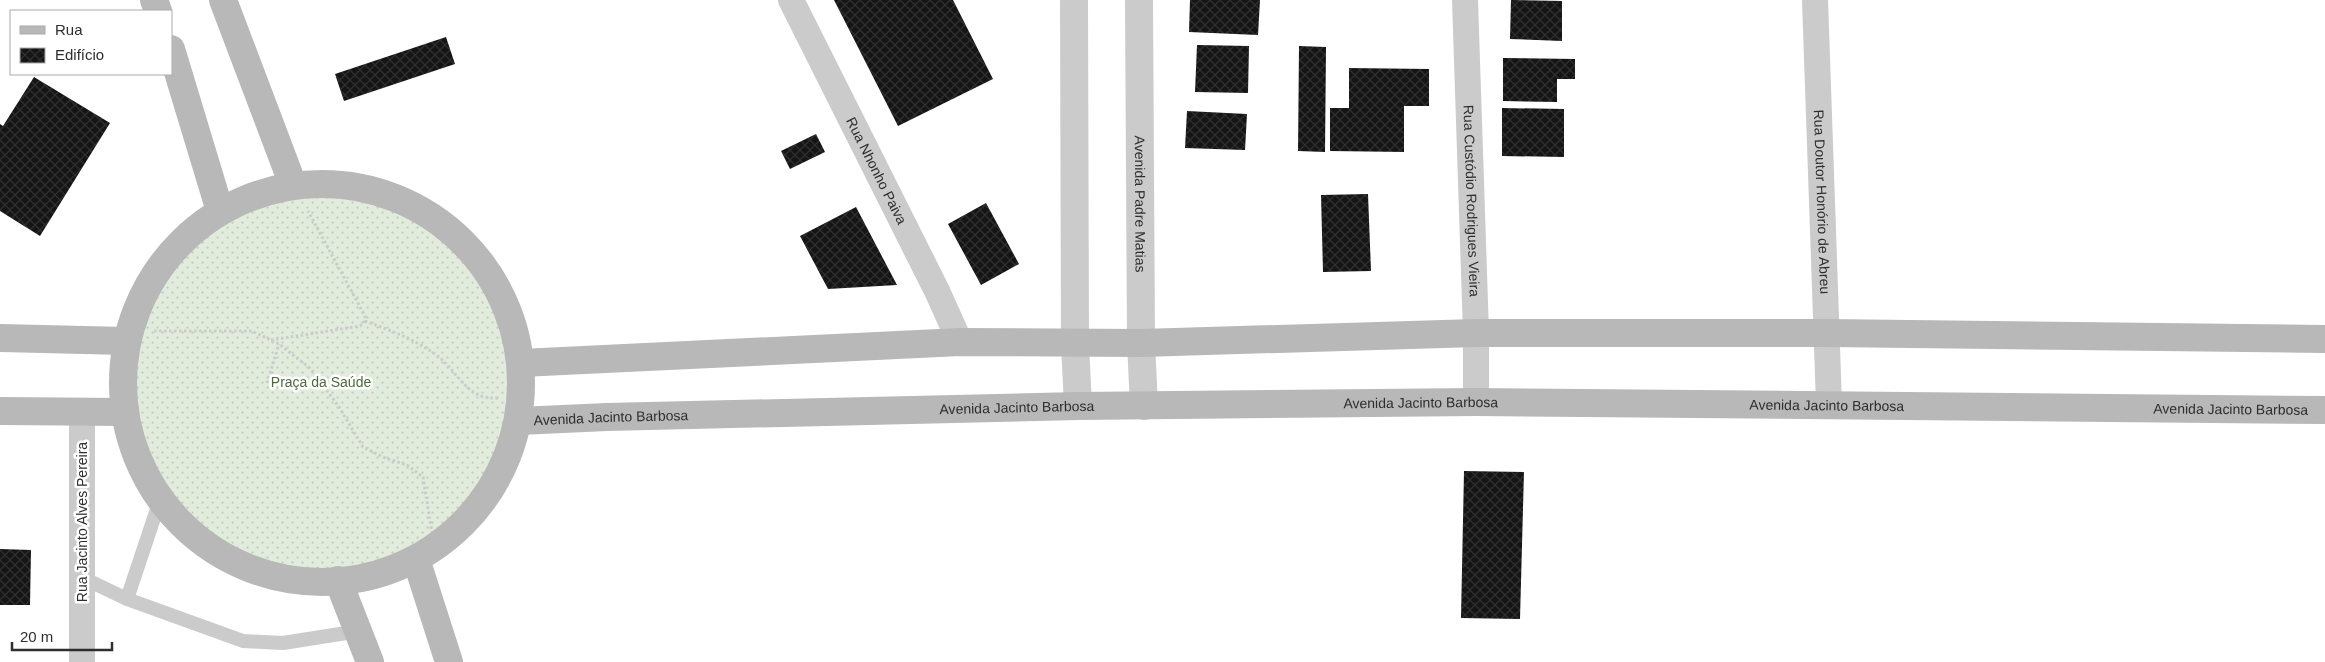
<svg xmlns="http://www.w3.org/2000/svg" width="2325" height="662" viewBox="0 0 2325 662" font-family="Helvetica,sans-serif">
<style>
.park{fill:url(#park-dots)}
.building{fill:url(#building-cross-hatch)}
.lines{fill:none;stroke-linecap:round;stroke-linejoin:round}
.path{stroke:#cbcbcb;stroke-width:3;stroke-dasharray:2.5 2.5;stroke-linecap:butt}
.service{stroke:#cbcbcb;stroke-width:14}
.minor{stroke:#cbcbcb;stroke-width:26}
.tertiary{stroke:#cbcbcb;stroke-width:28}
.secondary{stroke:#b8b8b8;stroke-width:28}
.labels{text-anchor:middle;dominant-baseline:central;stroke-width:5;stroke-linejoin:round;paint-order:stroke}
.street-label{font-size:14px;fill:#2e2e2e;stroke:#fff}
.park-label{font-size:14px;fill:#4b6b3b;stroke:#fff}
</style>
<defs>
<pattern id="park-dots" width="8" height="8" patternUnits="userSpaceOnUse" patternTransform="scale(1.25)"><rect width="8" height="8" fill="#e2ecdc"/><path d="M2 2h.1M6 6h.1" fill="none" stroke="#c2cbbd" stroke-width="1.8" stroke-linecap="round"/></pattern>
<pattern id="building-cross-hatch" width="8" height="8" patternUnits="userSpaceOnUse" patternTransform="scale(1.25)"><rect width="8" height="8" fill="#151515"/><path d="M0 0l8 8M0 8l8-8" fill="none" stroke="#2f2f2f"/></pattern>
</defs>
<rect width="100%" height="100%" fill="#fff"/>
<path class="park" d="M123 383a199 199 0 1 1 398 0a199 199 0 1 1-398 0Z"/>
<path class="building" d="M834,0H953L993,79L898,126Z
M1190,0H1260L1258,35L1189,32Z
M1511,0L1562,1V41L1510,39Z
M446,37L455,64L344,101L335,74Z
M1197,45L1249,46L1248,93L1195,92Z
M1299,46L1326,47L1325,152L1298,151Z
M1503,58L1575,59V79H1557V102L1503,101Z
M1349,68L1429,69V106H1404V152L1330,151V108H1349Z
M34,77L110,123L40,236L0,211V124L3,126Z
M1502,108L1564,109V157L1502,156Z
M1187,111L1247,114L1245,150L1185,148Z
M816,134L825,152L790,169L781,151Z
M1368,194L1371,271L1323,272L1321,195Z
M986,203L1019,264L981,285L948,224Z
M856,207L897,285L828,289L800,236Z
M1464,471L1524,472L1520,619L1461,618Z
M0,549L31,550L30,605H0Z"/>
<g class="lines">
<path class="path" d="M365,321C389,330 414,339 435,354C459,371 465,400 498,398
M154,331H252L279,344L311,369L339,407L363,447L385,458L407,465L423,477L432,533
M271,340L360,326L365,321V316L308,211
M267,383L279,344"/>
<path class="service" d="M83,578L127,599L243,641L283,643L359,631
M127,599L161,497"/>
<g class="minor">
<path id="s1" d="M791,0L937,291L960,342"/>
<path id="s2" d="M1465,0L1476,333V402"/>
<path id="s3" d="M1815,0L1829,404"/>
<path d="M82,662V412"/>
</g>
<g class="tertiary">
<path d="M1074,0L1075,344L1078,406"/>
<path id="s4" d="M1139,0L1141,343L1144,406"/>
</g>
<g class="secondary">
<path d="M154,0L158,11"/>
<path d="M223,0L293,185"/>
<path d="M171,49L220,211"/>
<circle cx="322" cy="383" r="199"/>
<path d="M0,338L126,341"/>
<path d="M521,363L960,342L1141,343L1476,333H1827L2325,339"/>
<path d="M0,411L124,412"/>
<path id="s5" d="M519,421L607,417L1078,406L1476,402L2325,410"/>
<path d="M416,559L449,662"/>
<path d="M338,580L370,662"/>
</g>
</g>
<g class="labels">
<g class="street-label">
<text stroke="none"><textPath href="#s1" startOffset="191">Rua Nhonho Paiva</textPath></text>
<text stroke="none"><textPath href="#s2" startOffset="201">Rua Custódio Rodrigues Vieira</textPath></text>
<text stroke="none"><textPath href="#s3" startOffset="202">Rua Doutor Honório de Abreu</textPath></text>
<text stroke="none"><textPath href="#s4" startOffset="204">Avenida Padre Matias</textPath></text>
<text stroke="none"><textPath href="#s5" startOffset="902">Avenida Jacinto Barbosa</textPath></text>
<text stroke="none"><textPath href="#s5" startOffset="1308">Avenida Jacinto Barbosa</textPath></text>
<text stroke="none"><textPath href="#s5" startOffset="498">Avenida Jacinto Barbosa</textPath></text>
<text stroke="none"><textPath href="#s5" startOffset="1712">Avenida Jacinto Barbosa</textPath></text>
<text stroke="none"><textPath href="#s5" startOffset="92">Avenida Jacinto Barbosa</textPath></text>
<text transform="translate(82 522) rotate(-90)">Rua Jacinto Alves Pereira</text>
</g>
<g class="park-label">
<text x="321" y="382">Praça da Saúde</text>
</g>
</g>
<rect x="10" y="10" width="162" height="65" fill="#ffffff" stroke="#ababab"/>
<rect x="20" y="26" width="25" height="8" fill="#b8b8b8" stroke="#ababab"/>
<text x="55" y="35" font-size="15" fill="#2e2e2e">Rua</text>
<rect x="20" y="48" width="25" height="15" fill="url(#building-cross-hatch)" stroke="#ababab"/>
<text x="55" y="60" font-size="15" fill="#2e2e2e">Edifício</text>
<path d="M12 642v8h100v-8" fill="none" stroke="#2e2e2e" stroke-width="2.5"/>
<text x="20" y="642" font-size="15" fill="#2e2e2e" stroke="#ffffff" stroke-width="4" paint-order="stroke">20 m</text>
</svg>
